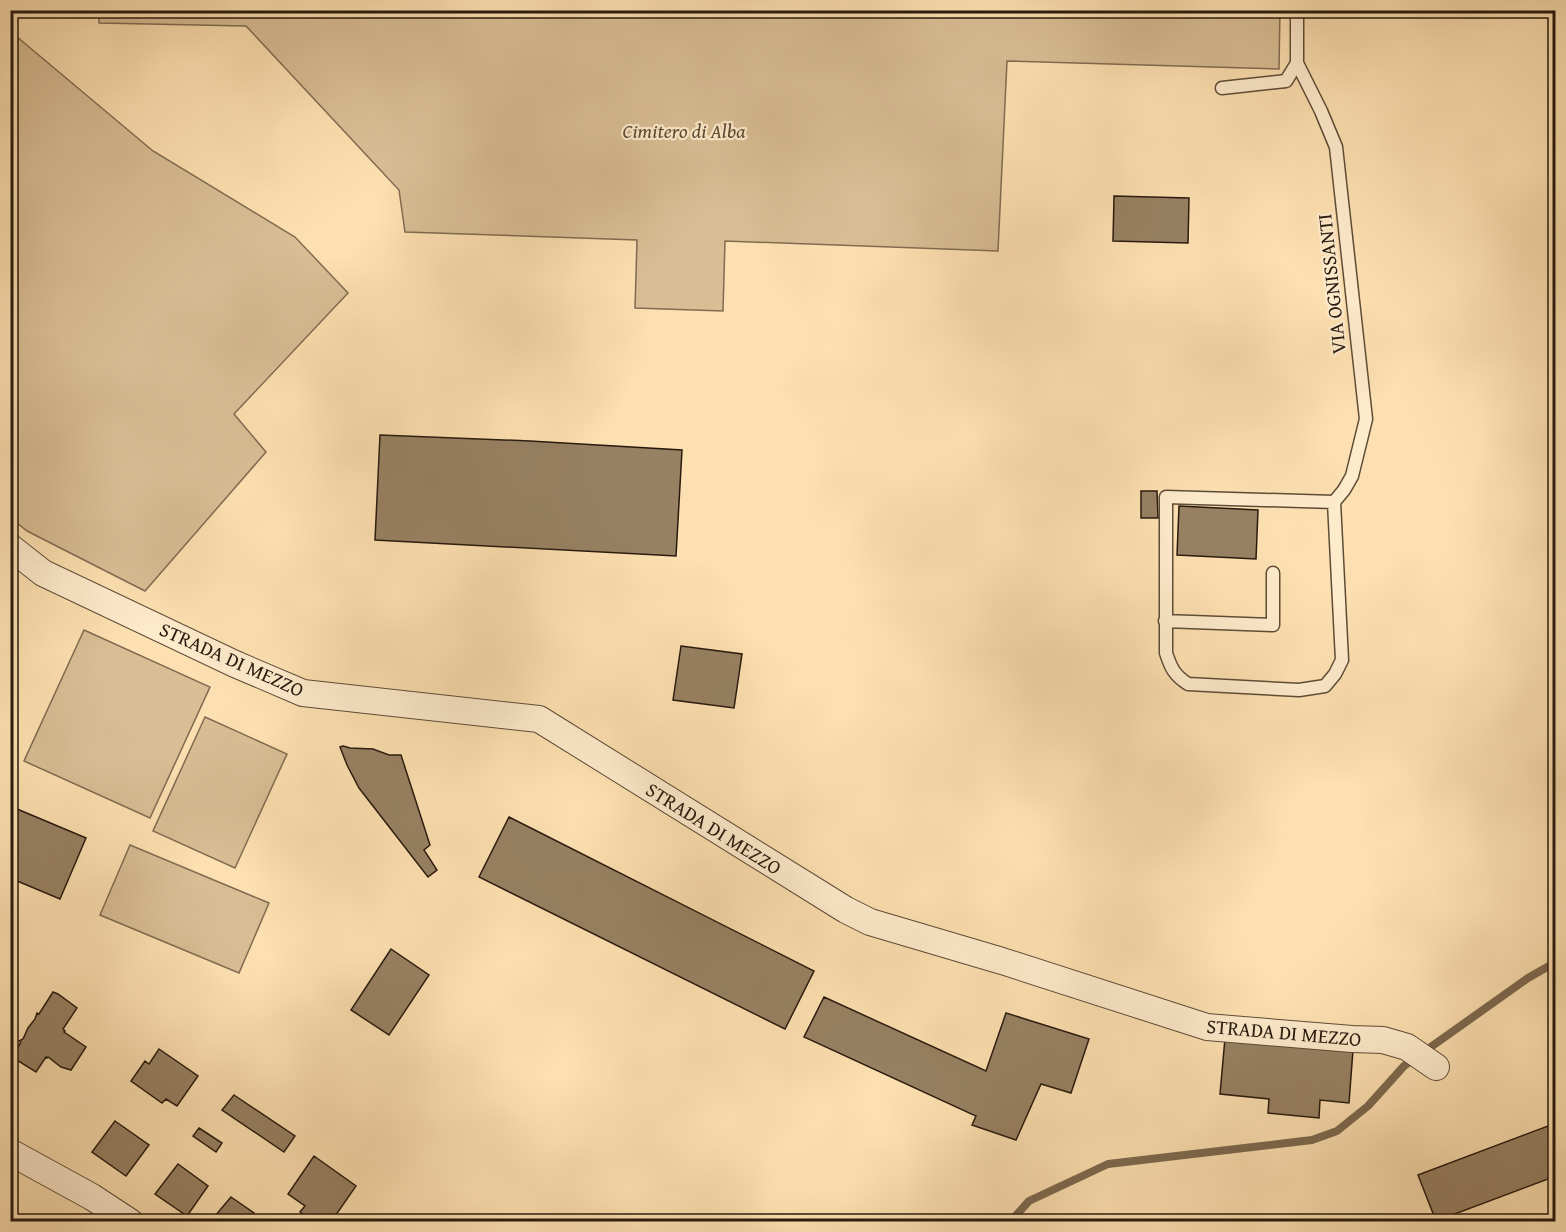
<svg xmlns="http://www.w3.org/2000/svg" width="1566" height="1232" viewBox="0 0 1566 1232" font-family="'Gentium Book Plus',serif">
<style>
.green{fill:#d9be95;stroke:#806c52;stroke-width:1.5}
.lines{fill:none;stroke-linecap:round;stroke-linejoin:round}
.stream{stroke:#7d694f;stroke-width:8}
.building{fill:#978163;stroke:#281a0e;stroke-width:1.5}
.lane-casing{stroke:#5d4c37;stroke-width:15}
.street-casing{stroke:#5d4c37;stroke-width:28}
.lane{stroke:#feebcc;stroke-width:12}
.street{stroke:#feebcc;stroke-width:26}
.labels{text-anchor:middle;dominant-baseline:central;stroke-width:4.5;stroke-linejoin:round;paint-order:stroke}
.park-label{font-size:20px;font-style:italic;fill:#5d4b36;stroke:#feebcc}
.street-label{font-size:20px;fill:#281a0e;stroke:#feebcc}
</style>
<rect width="100%" height="100%" fill="#fde0b1"/>
<filter id="stains"><feTurbulence type="fractalNoise" baseFrequency=".00333" numOctaves="4"/><feColorMatrix values="0 0 0 0 .2 0 0 0 0 .09 0 0 0 0 .02 0 0 0 .5 -.17"/></filter>
<radialGradient id="worn" r=".72"><stop offset=".6" stop-color="#630" stop-opacity="0"/><stop offset="1" stop-color="#630" stop-opacity=".3"/></radialGradient>
<path class="green" d="M99,11L1280,10L1279,69L1007,61L998,251L725,241L723,311L635,308L637,240L405,232L399,190L246,26L99,23Z
M10,31L153,151L295,237L348,293L234,414L266,452L145,591L27,531L11,518Z
M84,630L210,687L150,818L24,761Z
M205,717L287,754L235,868L153,831Z
M130,845L269,903L239,973L100,915Z"/>
<g class="lines">
<path class="stream" d="M1010,1222L1029,1201L1108,1164L1312,1140L1337,1131L1368,1106L1404,1066L1528,978L1556,962"/>
</g>
<path class="building" d="M1114,196L1189,198L1188,243L1113,241Z
M380,435L530,441L682,450L676,556L375,540Z
M1141,491H1157L1158,518H1141Z
M1179,506L1258,510L1256,559L1177,555Z
M681,646L742,654L734,708L673,700Z
M343,746L350,748L373,749L389,755H401L430,845L424,850L437,870L428,877L359,788L347,765L340,747Z
M10,806L86,838L60,899L10,878Z
M509,817L814,971L785,1029L479,877Z
M391,949L429,975L389,1035L351,1010Z
M53,992L58,994L77,1008L63,1029L65,1031L64,1032L86,1047L71,1070L61,1067L48,1057L47,1058L46,1057L36,1072L12,1057L21,1042L19,1041L23,1039L28,1028L35,1019L37,1013L39,1014Z
M824,997L986,1071L1006,1013L1089,1039L1071,1093L1041,1084L1016,1140L972,1125L976,1116L804,1037Z
M1225,1038L1353,1050L1349,1103L1320,1100L1319,1118L1268,1113L1269,1099L1220,1094Z
M159,1049L198,1076L177,1106L166,1099L162,1103L131,1081L145,1061L149,1064Z
M234,1095L295,1136L284,1152L222,1110Z
M115,1121L149,1145L126,1176L92,1152Z
M1556,1123V1176L1436,1221L1418,1175Z
M199,1128L222,1143L216,1152L193,1136Z
M314,1156L356,1186L331,1222H313L300,1212L305,1206L288,1194Z
M178,1164L208,1186L187,1216L155,1194Z
M231,1197L254,1213L248,1222H210Z"/>
<g class="lines">
<defs>
<path id="lane" d="M1297,63L1321,111L1336,147L1366,419L1352,476L1344,490L1334,502
M1222,88L1286,81L1297,63V10
M1166,497L1334,502L1342,660L1335,674L1325,686L1299,690L1188,684C1174,675 1171,668 1166,653Z
M1165,621L1273,625V573"/>
<path id="street" d="M10,547L43,573L235,664L303,693L539,719L846,910L870,922L1002,961L1207,1027L1352,1039L1383,1040L1407,1047L1436,1067
M10,1152L92,1197L130,1222"/>
</defs>
<use href="#lane" class="lane-casing"/>
<use href="#street" class="street-casing"/>
<use href="#lane" class="lane"/>
<use href="#street" class="street"/>
</g>
<g class="labels">
<g class="park-label">
<text x="684" y="130">Cimitero di Alba</text>
</g>
<g class="street-label">
<text transform="translate(1331 284) rotate(-96)">VIA OGNISSANTI</text>
<text transform="translate(232 659) rotate(24)">STRADA DI MEZZO</text>
<text transform="translate(714 828) rotate(32)">STRADA DI MEZZO</text>
<text transform="translate(1284 1032) rotate(5)">STRADA DI MEZZO</text>
</g>
</g>
<rect width="1566" height="1232" fill="none" stroke="#fde0b1" stroke-width="36"/>
<rect x="12" y="12" width="1542" height="1208" fill="none" stroke="#281a0e" stroke-width="3"/>
<rect x="18" y="18" width="1530" height="1196" fill="none" stroke="#281a0e" stroke-width="1.5"/>
<rect width="100%" height="100%" filter="url(#stains)"/>
<rect width="100%" height="100%" fill="url(#worn)"/>
</svg>
